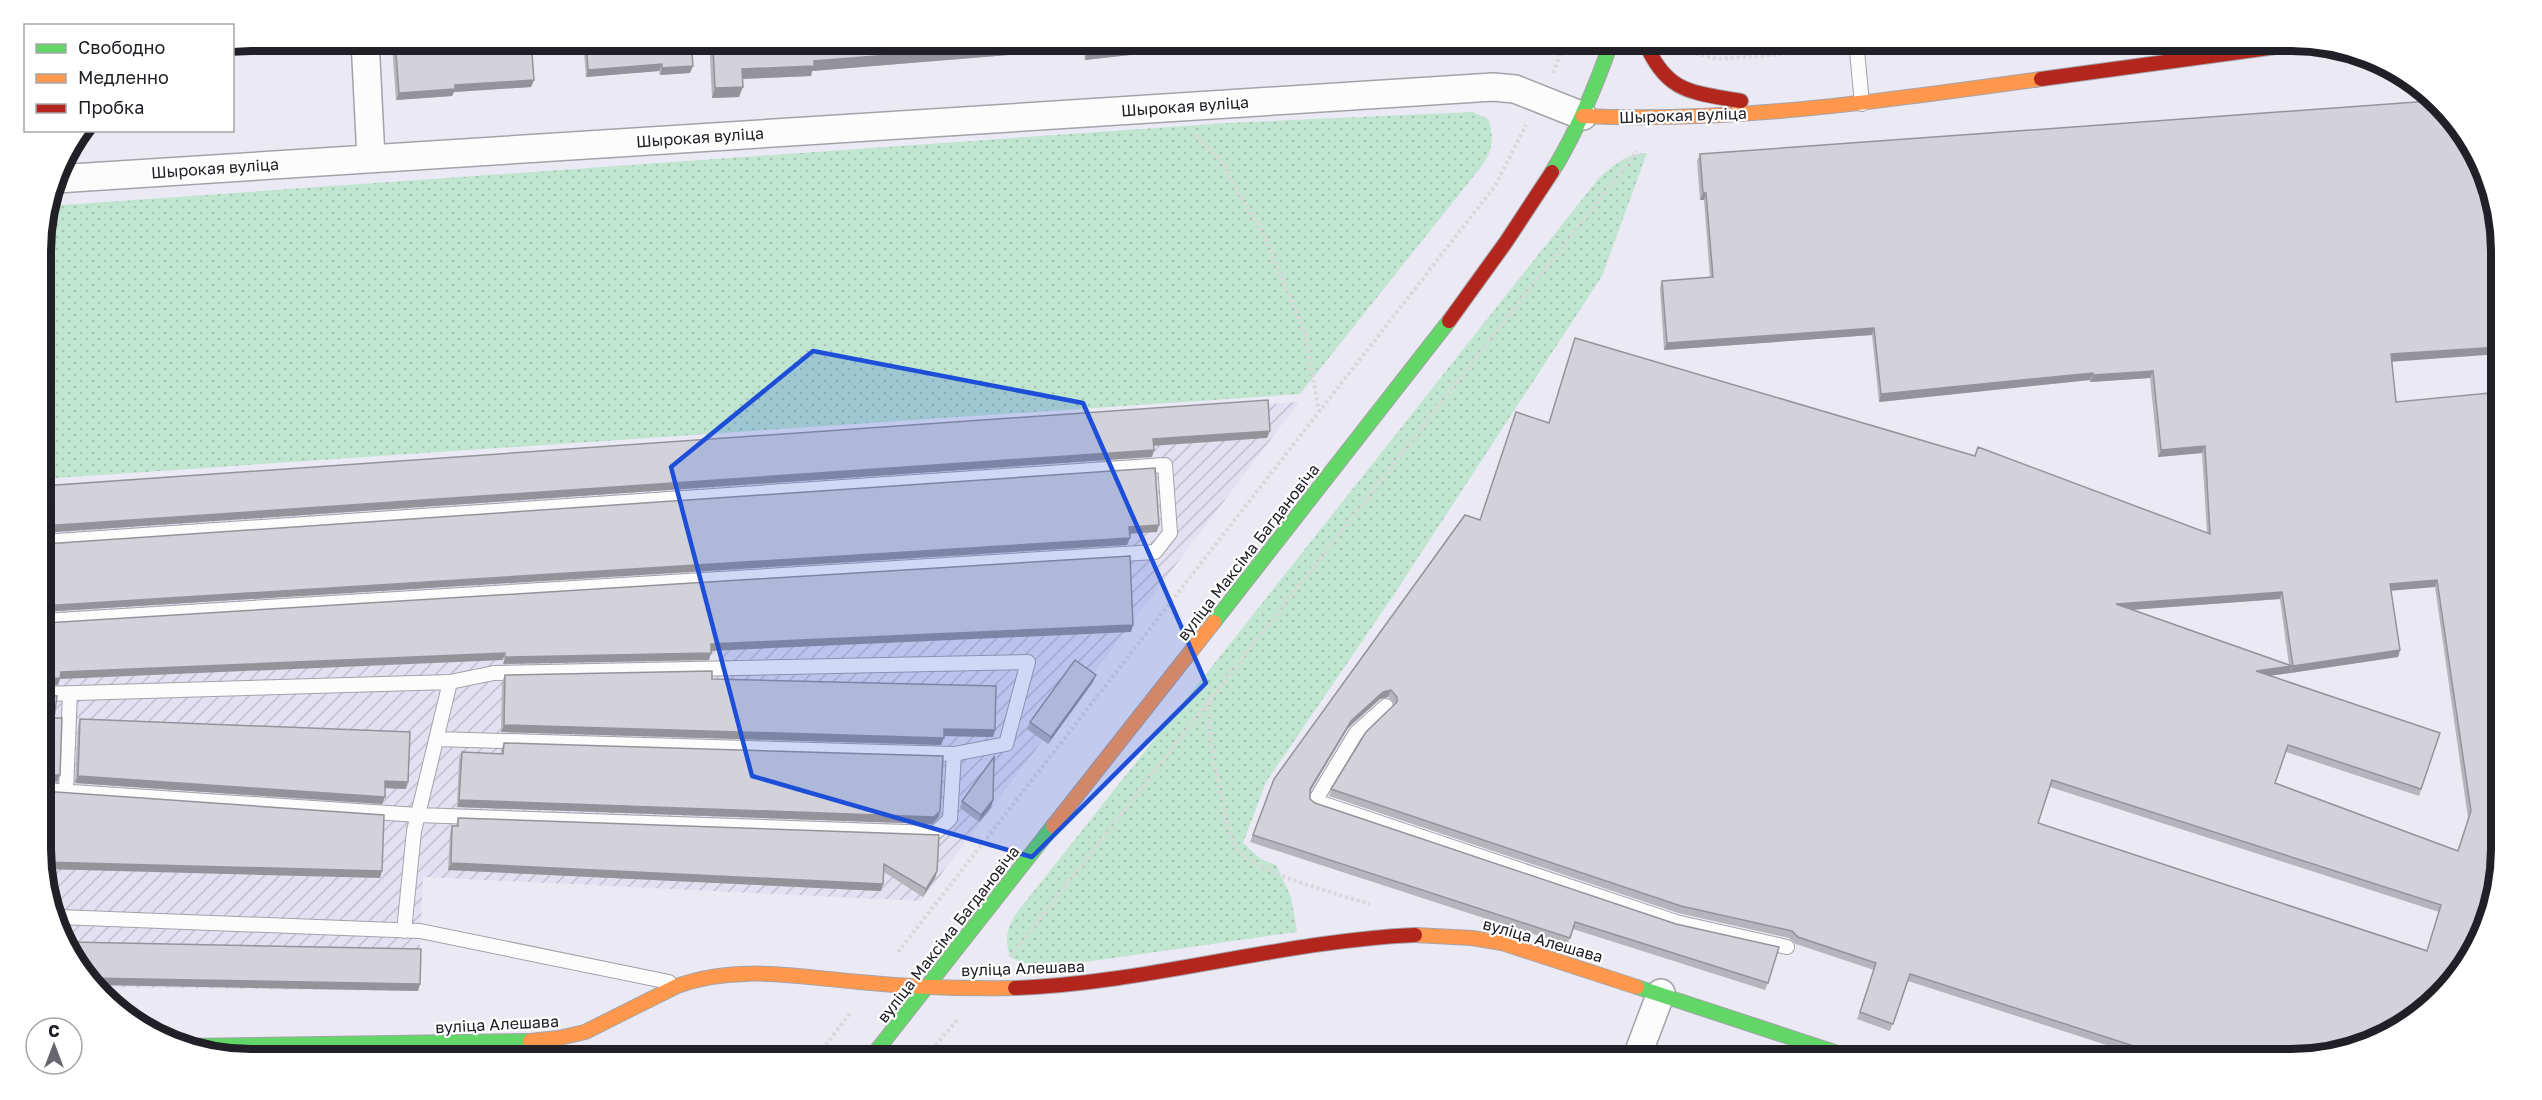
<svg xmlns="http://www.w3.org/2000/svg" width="2542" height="1100" viewBox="0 0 2542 1100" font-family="'Golos Text',sans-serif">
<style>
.industrial{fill:url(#industrial-furrows)}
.grass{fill:url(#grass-dots)}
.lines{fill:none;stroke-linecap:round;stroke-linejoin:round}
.lane-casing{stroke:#a4a2a9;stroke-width:16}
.street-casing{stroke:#a4a2a9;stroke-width:30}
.fast-casing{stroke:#a4a2a9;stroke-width:16}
.slow-casing{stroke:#a4a2a9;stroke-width:16}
.jam-casing{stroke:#a4a2a9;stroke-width:16}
.path{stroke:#d9d9db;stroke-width:4;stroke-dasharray:3 3;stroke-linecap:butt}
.lane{stroke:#fcfcfd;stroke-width:14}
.street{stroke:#fcfcfd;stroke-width:27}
.fast{stroke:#63d668;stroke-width:14}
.slow{stroke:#ff974d;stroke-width:14}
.jam{stroke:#b3261e;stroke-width:14}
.wall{fill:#b5b5bb;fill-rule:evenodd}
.shaded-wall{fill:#949399}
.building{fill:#d3d2da;stroke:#949399;stroke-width:1.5;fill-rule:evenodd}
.marked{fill:#1d4ed8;fill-opacity:0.2;stroke:#1d4ed8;stroke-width:4.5;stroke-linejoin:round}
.labels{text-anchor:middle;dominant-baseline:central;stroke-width:4.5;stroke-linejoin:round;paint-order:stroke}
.street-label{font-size:16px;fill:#212026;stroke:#fff}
.rim{fill:none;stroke:#212026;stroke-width:8}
</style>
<defs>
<pattern id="industrial-furrows" width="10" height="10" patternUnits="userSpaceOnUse" patternTransform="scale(1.5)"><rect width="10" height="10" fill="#e3e0f2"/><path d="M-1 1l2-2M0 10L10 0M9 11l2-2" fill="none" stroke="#c2c0cf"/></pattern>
<pattern id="grass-dots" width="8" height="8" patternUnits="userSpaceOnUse" patternTransform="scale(1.5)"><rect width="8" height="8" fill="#c0e5d1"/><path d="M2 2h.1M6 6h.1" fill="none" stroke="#a5c4b3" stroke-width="1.8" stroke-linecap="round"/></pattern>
</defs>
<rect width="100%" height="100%" fill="#ebe9f3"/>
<path class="industrial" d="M1299,402L921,901L423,877L418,991L97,987L84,978L42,877V485Z"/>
<path class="grass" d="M1473,112L1488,119C1494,136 1493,147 1484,163L1300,394L41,479V237L49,206L1227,123Z
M1647,153L1602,276L1393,596L1266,782L1243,843L1261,859L1276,865L1291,897L1297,932L1078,963C1054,965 1031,969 1010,957C1005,939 1006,931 1015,915L1599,178C1614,165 1626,154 1647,153Z"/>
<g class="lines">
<defs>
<path id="lane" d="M1856,40L1862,104
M42,542L1165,465L1170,533L1155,552L42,621
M42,694L450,682L494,673L1028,662L1006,744L954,754
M1386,706L1356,733L1315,801L1676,922L1787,947
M42,790L418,815L935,833L950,819L954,754L436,739
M66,791L70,693
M59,917L420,931L669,982
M404,931L414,831L450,682"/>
<path id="street" d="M365,40L371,158
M56,179L1493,87L1515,89L1583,116
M1636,1059L1661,993"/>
<path id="fast" d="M1552,172C1578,130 1596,86 1612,40
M1214,622L1449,321
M1637,987L1856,1059
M182,1046L530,1041
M870,1059L1053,826"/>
<path id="slow" d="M1583,116C1736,123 1890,100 2041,79
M1053,826L1214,622
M1415,935L1472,938L1502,943L1637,987
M530,1041L559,1038L585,1032L677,986C736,964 798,977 859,982C911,987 963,989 1015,988"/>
<path id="jam" d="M1644,40C1666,93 1690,92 1741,101
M2041,79L2305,43
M1449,321L1506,242L1552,172
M1015,988C1150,983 1280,941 1415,935"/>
</defs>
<use href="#lane" class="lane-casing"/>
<use href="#street" class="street-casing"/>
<use href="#fast" class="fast-casing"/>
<use href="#slow" class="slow-casing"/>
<use href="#jam" class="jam-casing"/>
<path class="path" d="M1877,46L1943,40
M1684,50L1717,59L1834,50
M1553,73L1566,40
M1195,135L1218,158L1262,231L1305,333L1319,411
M1209,702C1207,730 1213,757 1219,784C1223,803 1227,835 1238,850C1255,873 1341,895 1370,904
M898,952L1495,186L1526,125
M1010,957L1637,151
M815,1059L851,1012
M924,1059L957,1020"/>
<use href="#lane" class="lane"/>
<use href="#street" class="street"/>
<use href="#fast" class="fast"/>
<use href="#slow" class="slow"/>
<use href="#jam" class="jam"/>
</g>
<path class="wall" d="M394,40H531L534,80L531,87L454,92L452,96L396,100L392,46Z
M583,40H691L690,73L660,75L659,71L586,77Z
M745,40H1217L1150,46L1148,53L1085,60L1083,49L812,71L811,76L743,79L739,97L712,98L710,56L713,46L745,44Z
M1700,154L2391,361L2396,402L2500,392L2501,502L2494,503L2493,894L2305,1059H2150L1908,981L1890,1031L1857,1019L1874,970L1796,944L1789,938L1678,913L1329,796L1331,789L1395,704L1388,697L1380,699L1348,728L1310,792V799L1315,803L1768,983L1765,990L1573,929L1567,945L1250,842L1274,779L1480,520L1549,422L2207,533L2202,453L2158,457L2150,378L2090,382V380L1879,402L1872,335L1664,350L1660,288L1662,281L1710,278L1704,200H1700L1697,161ZM2435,587L2468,818L2458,851L2275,783L2286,752L2419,796L2440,733L2269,676L2290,673V672V673L2398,657L2400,650L2391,590ZM2280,599L2289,665L2132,610ZM2050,787L2439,912L2427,950L2038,823Z
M505,675L712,679L993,737L944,736L941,745L501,732L502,682Z
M1093,682L1048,744L1027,729L1030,722Z
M80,719L406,789L385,788L382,804L75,783L78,726Z
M504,743L940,811L938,818L932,824L457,807L459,759L462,752L501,754V750Z
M993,800L991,807L979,822L960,808L962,801Z
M458,818L939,835L937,871L935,878L923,897L884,872L881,891L448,870L450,833L452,826H456Z"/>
<path class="shaded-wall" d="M1076,40H1087L1083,49L812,71L811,76L738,79L742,69L814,61Z
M1149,40H1217L1150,46L1148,53L1085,60L1088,50Z
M662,64L659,71L586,77L588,70Z
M693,66L690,73L660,75L662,68Z
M534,80L531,87L454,92L452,96L396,100L399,93L455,85Z
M743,87L739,97L712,98L715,88Z
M1703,193H1706L1704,200H1700Z
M1874,328L1872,335L1664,350L1667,343Z
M2500,347V354L2388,362L2391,354Z
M2153,371L2150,378L2090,382L2093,375Z
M2093,373L2090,380L1879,402L1881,394Z
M1270,431L1267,438L1151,446L1153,439Z
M2205,446L2202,453L2158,457L2161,450Z
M1154,450L1152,457L42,533V527L43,526Z
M2500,495L2501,502L2490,503L2493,496Z
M1159,525L1157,532L1127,534L1129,527Z
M1130,538L1127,545L42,612V606L44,605Z
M2437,580L2435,587L2388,591L2390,584Z
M2282,592L2280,599L2113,611L2116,604Z
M1133,625L1131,632L709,651L711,644Z
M2400,650L2398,657L2290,673L2293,666Z
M505,653L503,660L60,679L58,685L42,686V679L61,672Z
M711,653L709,660L503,664L505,657Z
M2292,666L2290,673L2253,678L2256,671Z
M1096,675L1093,682L1048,744L1051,737Z
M1391,690L1388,697L1380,699L1348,728L1307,796L1310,789L1351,721L1383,692Z
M504,725L944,738L941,745L501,732Z
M944,729L995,730L993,737L942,736Z
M42,775H60L57,782H42Z
M78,776L385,797L382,804L75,783Z
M385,781L408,782L406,789L383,788Z
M459,800L940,811L938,818L932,824L457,807Z
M993,800L991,807L979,822L981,815Z
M42,862L382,871L380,878L42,869Z
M451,863L883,884L881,891L448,870Z
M937,871L935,878L923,897L926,889Z
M85,978L420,984L418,991L94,985Z"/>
<path class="building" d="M395,40H531L534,80L455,85V89L399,93Z
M586,40H691L693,66L662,68V64L588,70Z
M749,40H1076L814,61V66L742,69L743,87L715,88L713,46L750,44Z
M1087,40H1151V43L1088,50Z
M2430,101L2458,123L2500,224V347L2391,354L2396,402L2500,392V495L2493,496L2501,552V850L2493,894L2479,939L2419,1016L2359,1048L2305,1059H2174L1910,974L1893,1024L1860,1012L1876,963L1798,937L1792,931L1681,906L1331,789L1366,732L1397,702V697L1391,690L1383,692L1351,721L1310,789V799L1315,803L1676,924L1779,947L1768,983L1575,922L1570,938L1253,835L1274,779L1465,515L1480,520L1516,412L1549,423L1575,338L1975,456L1978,447L2210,534L2205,446L2161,450L2153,371L2093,375V373L1881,394L1874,328L1667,343L1662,281L1713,277L1706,193H1703L1700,154ZM2437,580L2471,811L2458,851L2275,783L2288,745L2421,789L2440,733L2256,671L2292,666L2116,604L2282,592L2293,666L2400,650L2390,584ZM2052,780L2441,905L2427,951L2038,823Z
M1268,400L1270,431L1153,439L1154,450L43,526L42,527V486Z
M1155,468L1159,525L1129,527L1130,538L42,606V543L45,544Z
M1130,556L1133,625L711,644V653L505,657V653L61,672L60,678L42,679V621L45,623Z
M1075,660L1096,675L1051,737L1030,722Z
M712,671V679L996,686L995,730L944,729V738L504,725L505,675Z
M42,695L57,696L54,718H62L60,775H42Z
M80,719L410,732L408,782L385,781V797L78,776Z
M504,743L943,756L940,811L934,817L459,800L462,752L503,754Z
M994,757L993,800L981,815L962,801Z
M42,791L384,815L382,871L42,862Z
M458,818L939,835L937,871L926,889L884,864L883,884L451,863L452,826H458Z
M69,942L421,949L420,984L85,978Z"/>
<path class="marked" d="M813,351L1083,403L1206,683L1032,857L752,776L671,467Z"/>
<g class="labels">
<g class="street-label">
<text transform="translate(1185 106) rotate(-4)">Шырокая вуліца</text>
<text transform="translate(1683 115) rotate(-2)">Шырокая вуліца</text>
<text transform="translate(700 137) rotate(-4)">Шырокая вуліца</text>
<text transform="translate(215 168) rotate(-4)">Шырокая вуліца</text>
<text transform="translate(1248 552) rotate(-52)">вуліца Максіма Багдановіча</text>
<text transform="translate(948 934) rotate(-52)">вуліца Максіма Багдановіча</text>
<text transform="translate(1543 940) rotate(16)">вуліца Алешава</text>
<text transform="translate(1023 968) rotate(-2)">вуліца Алешава</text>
<text transform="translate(497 1024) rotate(-3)">вуліца Алешава</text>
</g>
</g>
<path d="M0 0H2542V1100H0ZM251 51H2291A200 200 0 0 1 2491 251V849A200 200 0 0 1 2291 1049H251A200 200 0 0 1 51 849V251A200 200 0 0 1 251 51Z" fill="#fff" fill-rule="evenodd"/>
<path class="rim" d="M251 51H2291A200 200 0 0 1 2491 251V849A200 200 0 0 1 2291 1049H251A200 200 0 0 1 51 849V251A200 200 0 0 1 251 51Z"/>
<rect x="24" y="24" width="210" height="108" fill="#ffffff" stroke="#a6a6a8" stroke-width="1.5"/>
<rect x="36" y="44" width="30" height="9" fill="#63d668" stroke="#a6a6a8" stroke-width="1.5"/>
<text x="78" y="54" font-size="18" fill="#212026">Свободно</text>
<rect x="36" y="74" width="30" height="9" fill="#ff974d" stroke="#a6a6a8" stroke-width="1.5"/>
<text x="78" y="84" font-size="18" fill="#212026">Медленно</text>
<rect x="36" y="104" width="30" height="9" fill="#b3261e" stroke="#a6a6a8" stroke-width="1.5"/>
<text x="78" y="114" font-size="18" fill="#212026">Пробка</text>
<g transform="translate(54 1046)"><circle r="28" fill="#ffffff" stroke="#a6a6a8" stroke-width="1.5"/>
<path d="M0-4.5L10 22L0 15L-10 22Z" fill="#68666e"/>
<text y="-9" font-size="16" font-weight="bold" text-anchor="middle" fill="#212026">С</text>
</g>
</svg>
